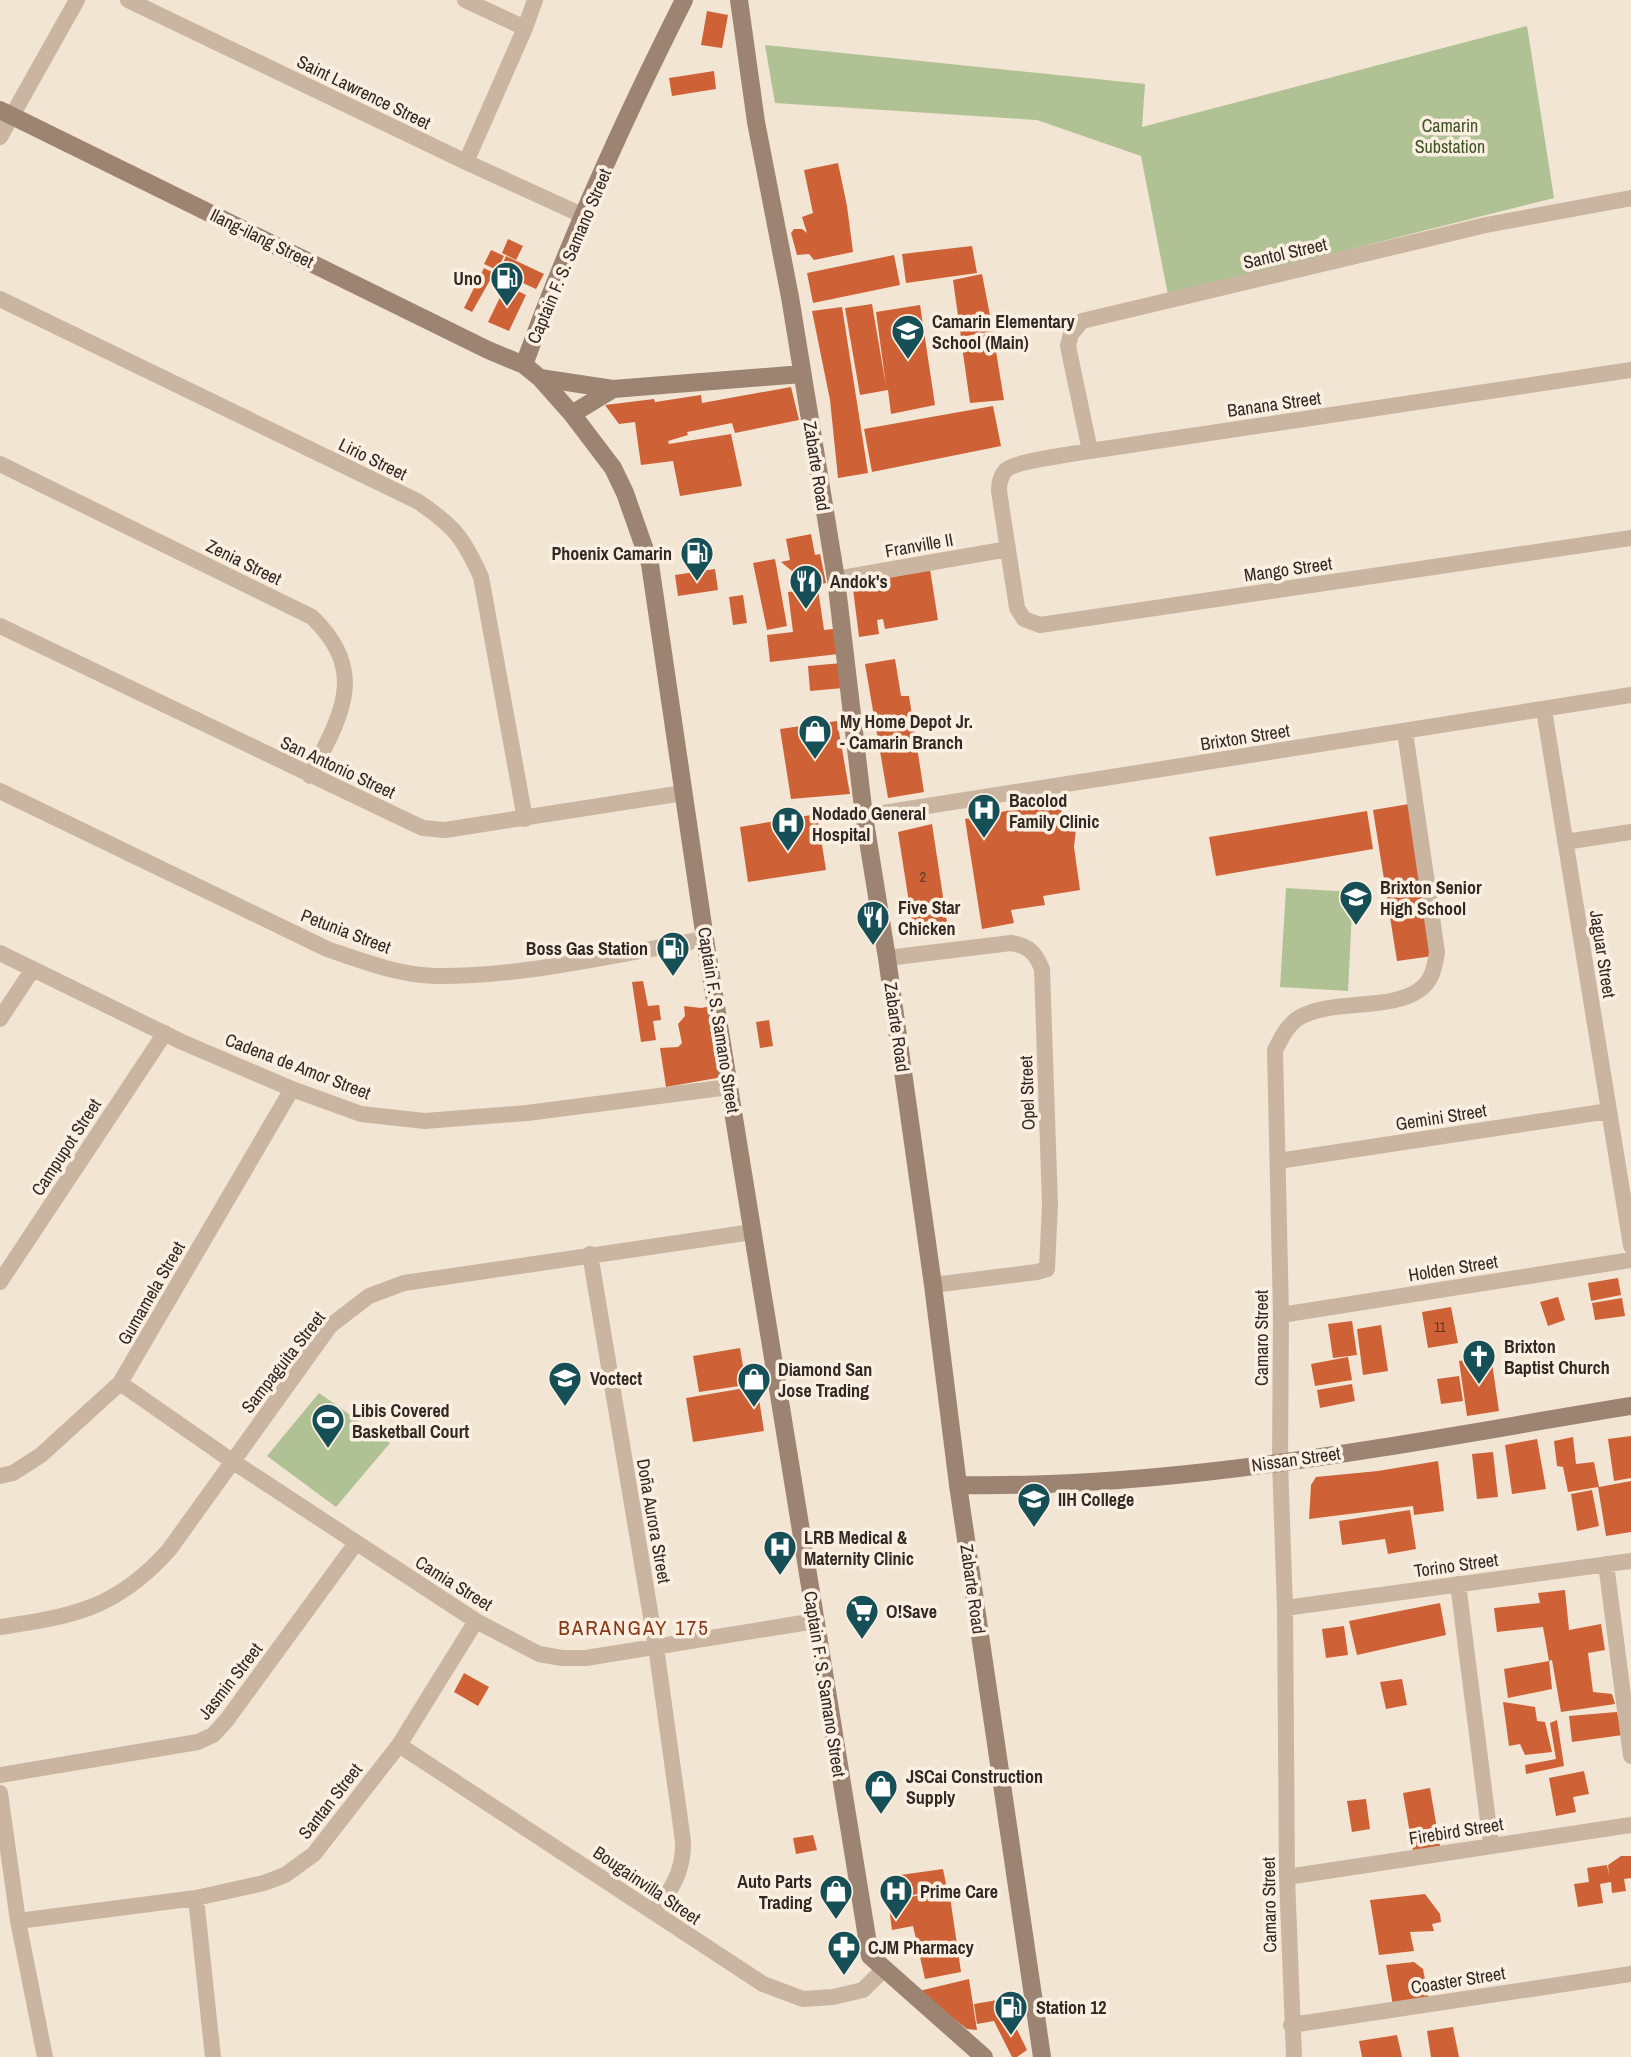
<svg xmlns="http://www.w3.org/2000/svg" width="1631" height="2057" viewBox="0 0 1631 2057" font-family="'Archivo Narrow',sans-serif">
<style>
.green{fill:#b0c194}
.building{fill:#ce6236}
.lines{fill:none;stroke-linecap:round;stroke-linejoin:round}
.street{stroke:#cab5a0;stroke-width:16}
.secondary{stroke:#9d8472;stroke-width:18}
.labels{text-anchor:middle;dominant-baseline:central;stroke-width:7;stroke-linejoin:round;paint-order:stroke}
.number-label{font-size:14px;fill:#5a3728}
.street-label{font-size:18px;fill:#332924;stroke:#faefe0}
.park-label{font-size:18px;fill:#405326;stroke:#faefe0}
.poi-label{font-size:18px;font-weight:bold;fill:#332924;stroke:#faefe0;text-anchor:start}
.quarter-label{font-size:21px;letter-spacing:2px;fill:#873818;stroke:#faefe0}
</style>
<rect width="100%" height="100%" fill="#f2e5d4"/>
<path class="green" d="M1527,26L1554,198L1168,295L1141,156L1037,120L775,103L765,45L1145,84L1142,127Z
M1286,888L1353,892L1348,991L1280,987Z
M319,1393L390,1443L336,1507L267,1456Z"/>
<path class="building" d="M707,11L728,15L722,48L701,45Z
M714,71L716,89L672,96L669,78Z
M838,163L847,206L853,252L814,260L809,254L797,255L791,233L794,229H802L807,233L802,217L813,213L804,170Z
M508,239L523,246L516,260L502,253Z
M972,246L977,273L906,283L902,254Z
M491,250L504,256L497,270L484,264Z
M894,255L900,285L813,303L807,273Z
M506,256L544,274L536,289L499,272Z
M484,268L494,273L472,312L464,308Z
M982,274L993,331L961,337L953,280Z
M506,285L526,295L509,331L488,322Z
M872,304L886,386L876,312L920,305L935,405L891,414L888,390L860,395L845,308Z
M842,307L868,473L838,478L830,400L812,311Z
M993,333L1004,400L970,403L961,339Z
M791,387L799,420L735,433L732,423L687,432L688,435L668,441L669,444L731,434L742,486L680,496L673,461L641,465L635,422L619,424L605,405L654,399L655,402L701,395L702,403Z
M993,406L1001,446L872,472L864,429Z
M811,534L815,555L820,554L826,583L796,590L792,571L781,562L790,560L786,539Z
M775,559L787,626L767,630L753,563Z
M715,569L718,590L678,596L675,575Z
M930,569L938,620L885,629L883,619L877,620L879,634L859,637L852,581Z
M818,589L824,630L833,629L838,654L770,662L767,635L793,632L788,592Z
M743,595L747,623L733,625L729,597Z
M895,659L901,696H909L924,792L888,798L865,664Z
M842,663L843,688L810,691L808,666Z
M837,721L850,794L791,799L780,729Z
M1059,801L1063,817L1076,829L1074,847L1080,890L1043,896L1045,905L1011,910L1014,923L982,929L965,819Z
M1409,804L1433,956L1397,961L1373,810Z
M1367,811L1373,849L1216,876L1209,837Z
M817,814L826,870L748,882L740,827Z
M932,824L947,923L913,928L898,832Z
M643,981L648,1006L659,1005L661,1020L653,1021L656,1040L641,1042L632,982Z
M717,1005L721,1073L717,1078L666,1087L660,1048L678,1047L682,1043L678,1024L685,1016L684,1006L701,1008Z
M769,1020L773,1046L760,1048L756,1022Z
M1618,1278L1621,1295L1591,1301L1588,1283Z
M1558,1297L1565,1320L1548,1326L1540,1302Z
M1622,1298L1625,1316L1595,1320L1592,1303Z
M1451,1307L1458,1343L1428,1348L1422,1312Z
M1352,1321L1357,1355L1333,1358L1328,1324Z
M1381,1325L1388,1371L1363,1375L1357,1329Z
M740,1348L746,1385L699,1392L693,1356Z
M1491,1356L1499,1411L1467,1416L1459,1361Z
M1348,1357L1352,1380L1315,1386L1311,1364Z
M1459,1376L1463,1401L1441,1404L1437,1379Z
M1352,1384L1355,1401L1320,1408L1317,1390Z
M757,1386L764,1431L693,1442L686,1398Z
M1631,1436V1478L1614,1481L1608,1439Z
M1573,1437L1576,1464L1594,1462L1599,1487L1631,1481V1532L1606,1536L1598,1487L1568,1492L1563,1467L1557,1466L1554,1441Z
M1537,1439L1546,1489L1512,1494L1505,1445Z
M1493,1452L1498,1497L1477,1499L1472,1454Z
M1438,1461L1444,1511L1414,1515L1413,1506L1309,1519L1311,1485L1316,1477L1378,1471Z
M1592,1490L1599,1526L1577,1531L1571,1494Z
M1410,1510L1416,1549L1388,1554L1385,1539L1342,1545L1339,1521Z
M1565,1590L1569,1630L1601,1624L1605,1650L1588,1653L1593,1692L1612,1694L1615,1704L1561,1712L1552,1660L1549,1661L1543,1627L1497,1632L1494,1608L1540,1603L1538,1593Z
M1440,1603L1446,1635L1357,1655L1349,1621Z
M1344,1626L1348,1655L1326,1658L1322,1629Z
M1549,1661L1552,1689L1508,1698L1504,1669Z
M464,1673L489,1687L478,1706L454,1692Z
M1402,1679L1407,1705L1386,1709L1380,1682Z
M1503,1702L1535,1707L1537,1721L1545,1722L1552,1752L1525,1755L1520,1744L1509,1746Z
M1617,1712L1623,1735L1572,1742L1569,1716Z
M1557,1720L1564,1766L1526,1774L1525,1765L1556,1759L1550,1723Z
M1584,1771L1589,1794L1573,1797L1576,1812L1556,1816L1549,1778Z
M1430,1788L1440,1846L1413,1851L1403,1793Z
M1366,1799L1370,1829L1352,1832L1347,1801Z
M813,1835L817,1850L796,1854L793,1838Z
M1621,1856H1631V1878L1624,1879L1626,1891L1612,1893L1611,1882L1600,1884L1603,1903L1578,1907L1574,1884L1589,1882L1587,1868L1607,1865L1609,1875L1608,1865Z
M943,1869L947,1889L889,1899L886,1877Z
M949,1890L961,1972L925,1979L913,1926L892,1930L888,1901Z
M1425,1894L1440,1914L1441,1922L1432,1924L1434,1931L1410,1932L1414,1951L1379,1955L1370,1900Z
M1414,1962L1423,1969L1429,2000L1393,2006L1386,1965Z
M969,1979L977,2030L967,2029L919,1991Z
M1021,1996L1025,2017L1012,2019L1027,2050L1017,2057H1012L994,2021L977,2024L974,2004Z
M1453,2027L1459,2057H1431L1427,2031Z
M1397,2035L1402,2057H1362L1359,2041Z"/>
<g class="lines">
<path class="street" d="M128,0L466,162L584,216
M465,0L525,28
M0,137L77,0
M466,162L525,28L535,0
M0,299L417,501C454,526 463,537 481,577L525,819
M1631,370L1090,451C1075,454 1015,461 1006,470C1000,476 999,483 999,491L1017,608L1024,619L1040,625L1631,538
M1090,451L1068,346L1071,334L1082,321L1486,225L1631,198
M0,464L312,617C369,672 341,716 310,776
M836,579L1008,549
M0,626L412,823L423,828L445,830L683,793
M1544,710L1631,1246
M0,791L327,949C362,961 398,975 436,976C523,977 619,954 705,939
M864,816L1631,695
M1565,842L1631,832
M0,953L182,1042L292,1089L361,1114L425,1121L527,1113L729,1087
M887,958L1011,943C1029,946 1035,952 1042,969L1050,1204L1047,1269L1037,1272L933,1285
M0,1019L33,969
M1278,1161L1609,1111
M590,1254L656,1647L683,1841C684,1870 672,1891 653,1912
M0,1282L165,1033
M1281,1315L1631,1260
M120,1383L232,1461L476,1621L539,1654L562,1658H586L815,1621
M0,1476L13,1473L41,1455L120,1383L292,1089
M1606,1564L1631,1756
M1458,1584L1491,1845
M1285,1608L1631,1561
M0,1627C74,1616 116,1609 169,1550L330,1326L369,1296L404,1283L752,1232
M399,1745L763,1984L803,1999L833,1997L863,1990L883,1970
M0,1775L198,1742L213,1735L226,1721L356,1543
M0,1793L18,1921L45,2057
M1287,1877L1631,1825
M196,1898L213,2057
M18,1921L196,1898L264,1883L285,1875L314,1854L399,1745L476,1621
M1291,2025L1631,1974
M1294,2057L1287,1877L1285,1608L1280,1462L1281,1315L1275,1050C1281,1039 1286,1027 1297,1019C1331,997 1394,1013 1423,987C1433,978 1435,965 1437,952L1405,732"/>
<path class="secondary" d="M739,0L756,122L790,297L836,579L864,816L887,958L933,1285L958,1485L1042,2057
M0,110L488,350L524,365L540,378L572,414L613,468L625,493L650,564L705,939L870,1956L984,2057
M524,365C568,242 625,117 684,0
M540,378L613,389L802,374
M572,414L613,389
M958,1485C1184,1489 1409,1442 1631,1406"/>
</g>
<defs>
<symbol id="fuel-pin" viewBox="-11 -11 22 30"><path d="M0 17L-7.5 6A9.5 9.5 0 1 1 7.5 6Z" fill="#174f57" stroke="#faefe0"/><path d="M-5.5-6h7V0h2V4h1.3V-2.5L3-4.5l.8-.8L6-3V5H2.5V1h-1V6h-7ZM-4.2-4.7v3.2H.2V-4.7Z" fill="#fff"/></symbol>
<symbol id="school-pin" viewBox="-11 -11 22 30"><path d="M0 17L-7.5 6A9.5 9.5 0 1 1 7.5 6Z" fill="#174f57" stroke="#faefe0"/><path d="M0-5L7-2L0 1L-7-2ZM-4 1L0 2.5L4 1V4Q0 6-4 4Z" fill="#fff"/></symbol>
<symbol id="restaurant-pin" viewBox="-11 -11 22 30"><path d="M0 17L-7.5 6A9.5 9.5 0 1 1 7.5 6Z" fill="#174f57" stroke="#faefe0"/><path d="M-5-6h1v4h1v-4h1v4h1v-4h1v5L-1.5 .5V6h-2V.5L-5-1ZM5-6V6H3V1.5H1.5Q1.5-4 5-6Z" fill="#fff"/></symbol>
<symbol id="shop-pin" viewBox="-11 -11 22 30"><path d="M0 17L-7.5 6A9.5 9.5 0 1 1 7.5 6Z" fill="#174f57" stroke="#faefe0"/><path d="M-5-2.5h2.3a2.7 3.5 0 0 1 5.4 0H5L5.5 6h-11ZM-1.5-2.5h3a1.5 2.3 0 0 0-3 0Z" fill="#fff"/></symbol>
<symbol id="hospital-pin" viewBox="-11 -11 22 30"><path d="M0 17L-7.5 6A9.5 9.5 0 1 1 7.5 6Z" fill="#174f57" stroke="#faefe0"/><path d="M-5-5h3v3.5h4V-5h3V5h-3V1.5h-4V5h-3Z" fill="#fff"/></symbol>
<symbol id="church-pin" viewBox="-11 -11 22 30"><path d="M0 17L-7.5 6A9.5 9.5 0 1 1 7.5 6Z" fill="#174f57" stroke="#faefe0"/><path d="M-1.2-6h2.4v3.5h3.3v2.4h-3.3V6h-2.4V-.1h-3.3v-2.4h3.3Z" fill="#fff"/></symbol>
<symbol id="stadium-pin" viewBox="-11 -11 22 30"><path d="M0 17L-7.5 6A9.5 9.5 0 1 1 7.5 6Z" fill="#174f57" stroke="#faefe0"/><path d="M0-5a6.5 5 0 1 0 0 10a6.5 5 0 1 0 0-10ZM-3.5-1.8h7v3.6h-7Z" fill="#fff"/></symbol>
<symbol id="university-pin" viewBox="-11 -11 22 30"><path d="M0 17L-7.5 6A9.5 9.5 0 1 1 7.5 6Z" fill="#174f57" stroke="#faefe0"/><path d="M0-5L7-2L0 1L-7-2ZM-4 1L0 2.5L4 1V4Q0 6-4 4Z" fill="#fff"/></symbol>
<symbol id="supermarket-pin" viewBox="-11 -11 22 30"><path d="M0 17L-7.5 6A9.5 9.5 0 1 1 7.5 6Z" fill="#174f57" stroke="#faefe0"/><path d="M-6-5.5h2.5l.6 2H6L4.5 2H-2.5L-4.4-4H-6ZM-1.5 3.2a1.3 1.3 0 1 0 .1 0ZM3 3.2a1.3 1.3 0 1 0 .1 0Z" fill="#fff"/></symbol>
<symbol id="pharmacy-pin" viewBox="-11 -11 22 30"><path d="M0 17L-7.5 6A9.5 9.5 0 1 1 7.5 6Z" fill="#174f57" stroke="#faefe0"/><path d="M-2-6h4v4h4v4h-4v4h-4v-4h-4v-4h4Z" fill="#fff"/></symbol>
</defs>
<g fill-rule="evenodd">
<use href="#fuel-pin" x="488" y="259" width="38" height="52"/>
<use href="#school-pin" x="889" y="312" width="38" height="52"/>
<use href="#fuel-pin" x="678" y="534" width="38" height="52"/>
<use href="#restaurant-pin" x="787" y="562" width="38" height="52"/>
<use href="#shop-pin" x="796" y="712" width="38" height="52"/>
<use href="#hospital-pin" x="965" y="791" width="38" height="52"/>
<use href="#hospital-pin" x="769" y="804" width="38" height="52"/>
<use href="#school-pin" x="1337" y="878" width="38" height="52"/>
<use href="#restaurant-pin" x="854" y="898" width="38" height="52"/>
<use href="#fuel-pin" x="654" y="929" width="38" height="52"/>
<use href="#church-pin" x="1460" y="1337" width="38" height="52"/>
<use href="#school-pin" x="546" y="1359" width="38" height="52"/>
<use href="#shop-pin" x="735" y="1360" width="38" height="52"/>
<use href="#stadium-pin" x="309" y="1401" width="38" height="52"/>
<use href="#university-pin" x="1015" y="1480" width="38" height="52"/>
<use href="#hospital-pin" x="761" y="1528" width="38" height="52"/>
<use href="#supermarket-pin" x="843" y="1592" width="38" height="52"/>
<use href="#shop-pin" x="862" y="1767" width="38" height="52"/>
<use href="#shop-pin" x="817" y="1872" width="38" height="52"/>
<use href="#hospital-pin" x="877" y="1872" width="38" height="52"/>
<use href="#pharmacy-pin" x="825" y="1928" width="38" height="52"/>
<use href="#fuel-pin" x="992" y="1988" width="38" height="52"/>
</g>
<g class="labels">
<g class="number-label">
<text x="923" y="877">2</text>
<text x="1440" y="1327">11</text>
</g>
<g class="street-label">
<text transform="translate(364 92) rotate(26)">Saint Lawrence Street</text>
<text transform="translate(262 238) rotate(26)">Ilang-ilang Street</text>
<text transform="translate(1285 253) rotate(-13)">Santol Street</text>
<text transform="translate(569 256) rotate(-67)">Captain F. S. Samano Street</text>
<text transform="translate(1274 404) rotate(-8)">Banana Street</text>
<text transform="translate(373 459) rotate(26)">Lirio Street</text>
<text transform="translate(817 466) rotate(81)">Zabarte Road</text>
<text transform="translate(919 545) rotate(-10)">Franville II</text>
<text transform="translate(244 562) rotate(26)">Zenia Street</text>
<text transform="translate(1288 569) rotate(-8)">Mango Street</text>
<text transform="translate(1245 737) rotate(-9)">Brixton Street</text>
<text transform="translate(338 767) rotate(25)">San Antonio Street</text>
<text transform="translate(346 931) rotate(21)">Petunia Street</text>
<text transform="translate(1603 954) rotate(81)">Jaguar Street</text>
<text transform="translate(719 1020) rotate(81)">Captain F. S. Samano Street</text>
<text transform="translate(897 1027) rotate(82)">Zabarte Road</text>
<text transform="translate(298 1066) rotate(21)">Cadena de Amor Street</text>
<text transform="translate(1027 1093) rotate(-92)">Opel Street</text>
<text transform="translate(1441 1117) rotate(-9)">Gemini Street</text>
<text transform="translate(66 1147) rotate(-57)">Campupot Street</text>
<text transform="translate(1453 1268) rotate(-9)">Holden Street</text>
<text transform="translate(151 1293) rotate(-60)">Gumamela Street</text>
<text transform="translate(1261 1338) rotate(-90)">Camaro Street</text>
<text transform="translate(283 1362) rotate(-52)">Sampaguita Street</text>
<text transform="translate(1296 1459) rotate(-8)">Nissan Street</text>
<text transform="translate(654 1521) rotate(80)">Doña Aurora Street</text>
<text transform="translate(1456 1565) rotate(-8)">Torino Street</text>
<text transform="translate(454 1583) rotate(32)">Camia Street</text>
<text transform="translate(973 1589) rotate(82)">Zabarte Road</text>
<text transform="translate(230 1681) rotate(-52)">Jasmin Street</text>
<text transform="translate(825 1684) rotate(81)">Captain F. S. Samano Street</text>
<text transform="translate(330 1801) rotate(-52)">Santan Street</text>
<text transform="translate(1456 1831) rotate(-9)">Firebird Street</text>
<text transform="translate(647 1885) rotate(34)">Bougainvilla Street</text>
<text transform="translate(1269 1905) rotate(-91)">Camaro Street</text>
<text transform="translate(1458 1980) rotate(-9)">Coaster Street</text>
</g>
<g class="park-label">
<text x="1450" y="125">Camarin<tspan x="1450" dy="21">Substation</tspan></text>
</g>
<g class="poi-label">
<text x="482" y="278" text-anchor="end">Uno</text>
<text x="932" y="321">Camarin Elementary<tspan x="932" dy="21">School (Main)</tspan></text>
<text x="672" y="553" text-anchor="end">Phoenix Camarin</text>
<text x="830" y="581">Andok's</text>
<text x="840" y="721">My Home Depot Jr.<tspan x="840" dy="21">- Camarin Branch</tspan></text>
<text x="1009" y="800">Bacolod<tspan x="1009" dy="21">Family Clinic</tspan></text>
<text x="812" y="813">Nodado General<tspan x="812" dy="21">Hospital</tspan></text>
<text x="1380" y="887">Brixton Senior<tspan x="1380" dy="21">High School</tspan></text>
<text x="898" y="907">Five Star<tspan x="898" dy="21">Chicken</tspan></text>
<text x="648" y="948" text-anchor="end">Boss Gas Station</text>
<text x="1504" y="1346">Brixton<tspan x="1504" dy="21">Baptist Church</tspan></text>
<text x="778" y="1369">Diamond San<tspan x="778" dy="21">Jose Trading</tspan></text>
<text x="590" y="1378">Voctect</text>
<text x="352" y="1410">Libis Covered<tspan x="352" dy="21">Basketball Court</tspan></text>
<text x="1058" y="1499">IIH College</text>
<text x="804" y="1537">LRB Medical &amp;<tspan x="804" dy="21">Maternity Clinic</tspan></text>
<text x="886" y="1611">O!Save</text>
<text x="906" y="1776">JSCai Construction<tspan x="906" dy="21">Supply</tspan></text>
<text x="812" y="1881" text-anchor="end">Auto Parts<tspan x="812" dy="21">Trading</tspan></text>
<text x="920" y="1891">Prime Care</text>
<text x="868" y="1947">CJM Pharmacy</text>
<text x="1036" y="2007">Station 12</text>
</g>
<g class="quarter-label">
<text x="634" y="1627">BARANGAY 175</text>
</g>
</g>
</svg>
